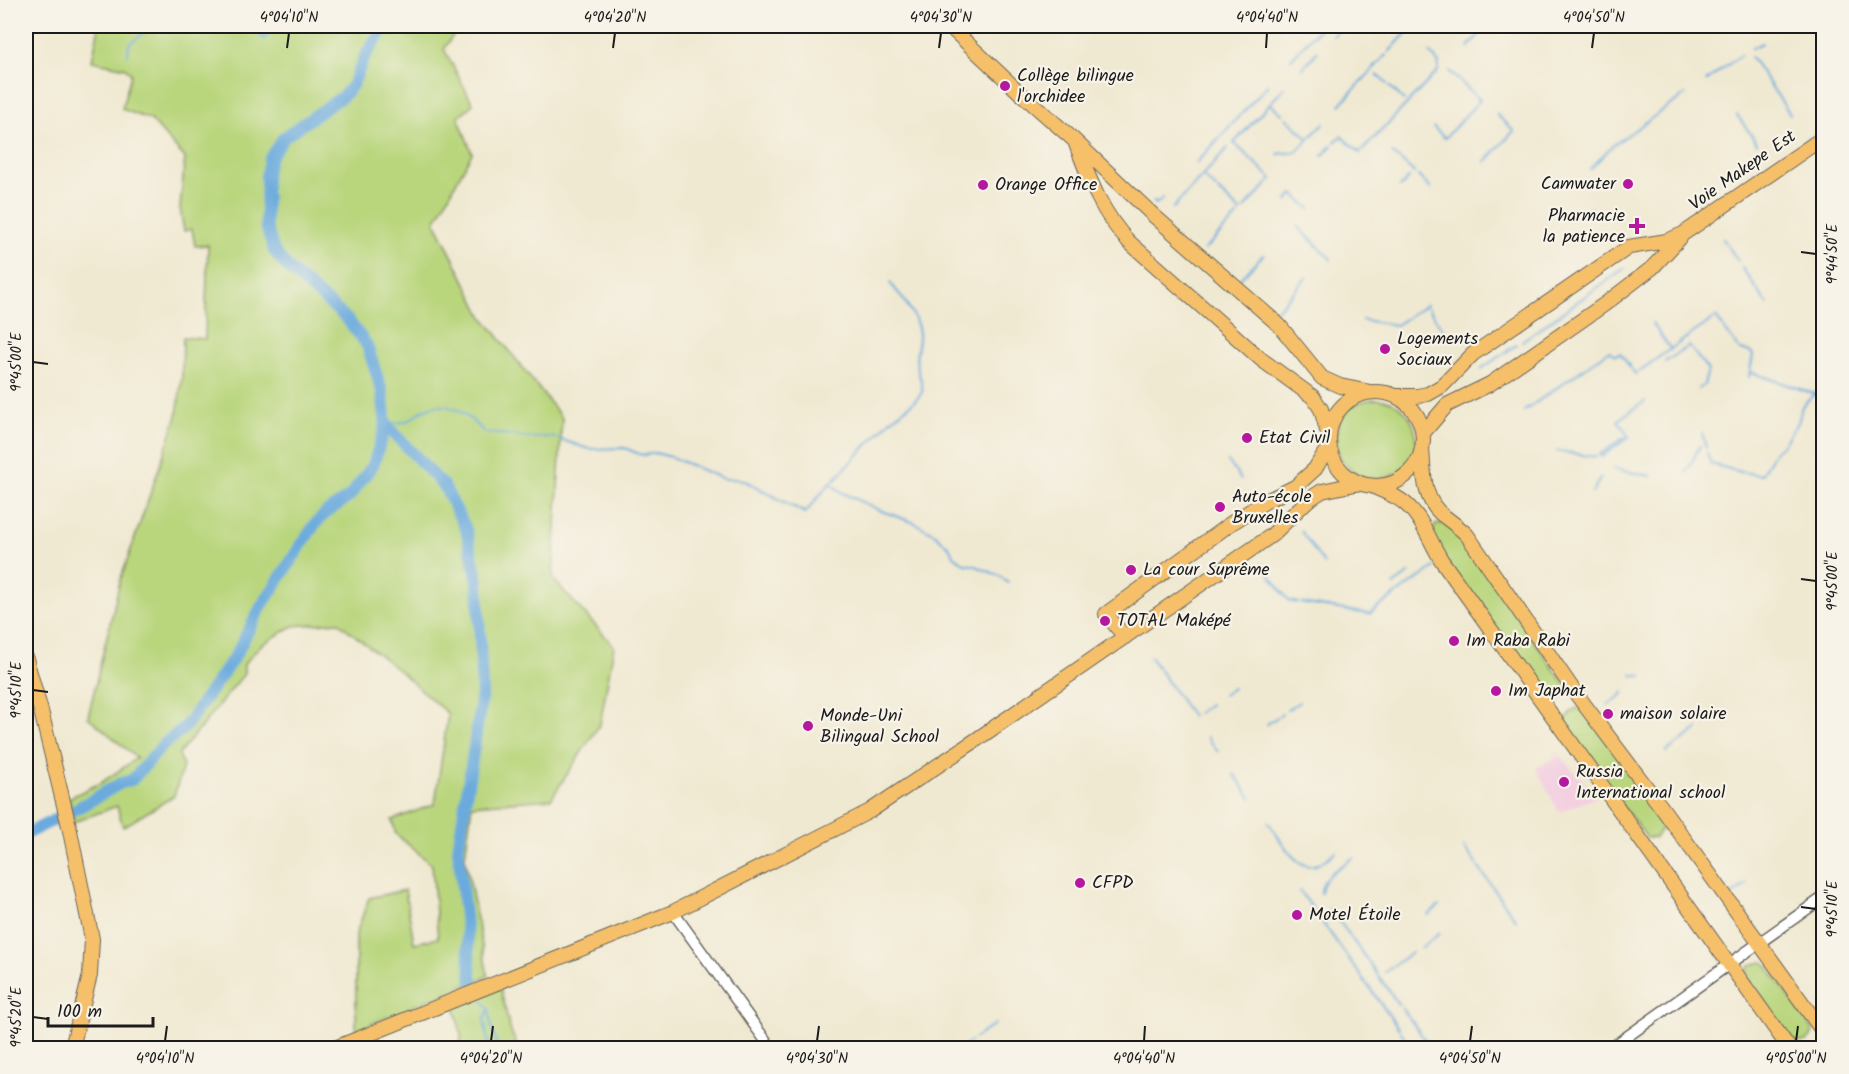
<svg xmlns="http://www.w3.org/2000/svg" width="1849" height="1074" viewBox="0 0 1849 1074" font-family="Kalam,sans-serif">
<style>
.built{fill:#f3cfe0}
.green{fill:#b9d67d;stroke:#6a794c;stroke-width:1.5}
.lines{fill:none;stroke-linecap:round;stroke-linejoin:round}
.stream{stroke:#6aaadd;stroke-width:2}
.river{stroke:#6aaadd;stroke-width:12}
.minor-casing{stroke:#66645c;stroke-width:13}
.major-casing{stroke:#66645c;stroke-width:16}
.minor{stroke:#fff;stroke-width:10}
.major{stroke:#f6c06b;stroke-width:14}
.ticks{fill:none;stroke:#1c1c1c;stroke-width:2}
.poi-dot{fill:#b5179e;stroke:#f7f3e8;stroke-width:2}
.labels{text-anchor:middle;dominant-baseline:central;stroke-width:4.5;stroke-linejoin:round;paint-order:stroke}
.poi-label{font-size:18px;fill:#1c1c1c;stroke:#f7f3e8;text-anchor:start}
.street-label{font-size:18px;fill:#1c1c1c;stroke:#f7f3e8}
.neatline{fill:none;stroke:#1c1c1c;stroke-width:2}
.ticks-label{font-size:15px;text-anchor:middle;fill:#1c1c1c}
</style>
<rect width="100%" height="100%" fill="#f7f3e8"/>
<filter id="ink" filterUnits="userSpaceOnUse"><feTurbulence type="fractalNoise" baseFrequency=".0167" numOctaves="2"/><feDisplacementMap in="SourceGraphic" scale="12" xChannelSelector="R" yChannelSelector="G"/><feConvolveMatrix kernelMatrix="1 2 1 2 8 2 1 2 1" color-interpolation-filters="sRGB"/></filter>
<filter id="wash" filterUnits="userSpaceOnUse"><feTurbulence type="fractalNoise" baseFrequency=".008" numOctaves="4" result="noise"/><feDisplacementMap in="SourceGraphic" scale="24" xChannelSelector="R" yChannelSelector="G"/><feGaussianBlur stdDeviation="1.35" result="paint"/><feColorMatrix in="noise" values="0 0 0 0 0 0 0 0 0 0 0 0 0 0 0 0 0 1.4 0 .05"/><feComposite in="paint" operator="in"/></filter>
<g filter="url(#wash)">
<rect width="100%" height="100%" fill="#f0e9d2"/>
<path class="built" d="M1556,752L1597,797L1559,812L1536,768L1557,757L1555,753Z"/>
<path class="green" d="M99,26H459L444,49L473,104L458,117L472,153L435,222L483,317L562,418L553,579L614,646L600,724L551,799L472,805L465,857L488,976L356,1030V934L369,898L405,890L414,943L438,938L432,865L396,834L392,820L435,804L448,714L402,673L338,622L293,626L261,645L244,664V674L179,754L183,766L174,796L123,827L117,806L74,822L69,798L102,782L137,758L88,717L120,581L177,416L182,377L183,337L205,339L208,245L195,246L192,229L184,231L180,208L185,158L151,120L122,109L131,74L126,68L92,61Z
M1336 439a40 40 0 1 1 80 0a40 40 0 1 1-80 0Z
M1444,523L1455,529L1566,686C1565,697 1562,700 1550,702L1430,541L1435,525Z
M1577,708L1587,709L1664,815V824L1655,838H1647L1565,732C1566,721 1566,714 1577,708Z
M1763,962L1766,964L1813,1030C1812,1040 1803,1044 1794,1042L1748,979L1747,970L1750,965Z
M500,987L510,1029L518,1048H460L461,1036L455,1006Z"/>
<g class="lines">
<path class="stream" d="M250,26L264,39L277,26
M1333,36L1342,26
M1468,47L1487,26
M1752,48L1762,43
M1389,52L1407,32L1400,26
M128,55L129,44L153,26
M1751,57L1790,114
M1291,59L1322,26
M1302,69L1317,52
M1377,75L1387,84
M1706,81L1741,55
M1389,86L1404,100
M1270,103L1282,114
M1340,105L1386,55
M1737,115L1757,143
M1286,118L1309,139
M1433,127L1445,138L1480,100L1449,71
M1815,135L1824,129
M1335,142L1341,136L1360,153L1438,71L1439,63L1430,53
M1803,143L1810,138
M1392,153L1415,173
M1278,154L1296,152L1324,123
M1322,156L1332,145
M1485,162L1514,131L1496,114
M1196,163L1268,85
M1590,169L1612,146L1686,94
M1202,176L1216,188
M1418,176L1431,189
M1400,187L1409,178
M1218,190L1241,212
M1153,201L1156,204L1163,198
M1287,201L1293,194L1310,209
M1173,208L1228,148
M1244,209L1272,179L1234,143L1284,88
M1587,211L1592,208
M1297,226L1331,259
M1723,239L1738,261
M1204,250L1239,214
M1742,268L1768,305
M1238,281L1264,254
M1428,308L1450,339
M1273,312L1278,309L1307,277
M1362,320L1396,325L1426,305
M1652,323L1671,350
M1522,341L1625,268
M1665,362L1689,346L1708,370L1704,385L1698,389
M1481,369L1516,345
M1750,372L1815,394
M1524,411L1609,351L1615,355L1620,353L1635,374L1716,317L1740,350L1751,352L1753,355L1749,377
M386,425C393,423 402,423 409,420C415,417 419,412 425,409C450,398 469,416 485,433L513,435L527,438L553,437L589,449L625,448L639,454L645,455L655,453L671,457L724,479H738L747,482L805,513L830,483L841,492L879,510L915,523L933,533L949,547L955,557L965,564L976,566L1000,576L1008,583
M1702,433L1706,448
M1557,451L1596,457
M1707,453L1711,464L1741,472L1761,475L1775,451L1782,446L1799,420L1802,406L1824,386
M1599,455L1625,437
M1601,457L1629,437L1618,420L1645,401
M1228,461L1241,480
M1614,469L1651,476
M1686,473L1700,446
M831,483C850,463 869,443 888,423C898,412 915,405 922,392C924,387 918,372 917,366C914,355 920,345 919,334C918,317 901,295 890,283
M1592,493L1601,477
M1301,531L1324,564
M1262,564L1289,601L1298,603
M1419,578L1435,567
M1393,585L1410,573
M1301,603L1369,614L1419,578
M1150,657L1167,680
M1632,675L1642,676
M1167,681L1192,716
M1223,695L1233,688
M1608,705L1622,695L1623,692
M1287,710L1299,702
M1198,713L1210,704
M1267,724L1282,714
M1207,737L1218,752
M1666,752L1698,729
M1234,774L1251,798
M1268,822C1278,835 1296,872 1315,865C1323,863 1330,856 1336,851
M1464,847L1516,920
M1300,891L1399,1029
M1321,893C1321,876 1340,867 1353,858
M1733,895L1747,884
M1330,908L1399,1005
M1428,915L1439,906
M1421,948L1440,933
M1385,972L1412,952
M479,996L489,1009L491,1026L498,1048
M1402,1008L1431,1048
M489,1009L484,1019L489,1048
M1401,1032L1413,1048
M975,1038L995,1024
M302,1048L307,1045
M961,1048L971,1041"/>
<path class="river" d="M386,425L444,486L466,529L478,582L482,695L458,849L472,983
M26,834L78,808L121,783L132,780L163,745L186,726L235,656L261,607L315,524L328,511L349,497L373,465L386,425L382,391L367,345L346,318L288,268L274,251L266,226V175L269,159L284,137L343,96L353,84L365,56L385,26"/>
</g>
</g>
<g filter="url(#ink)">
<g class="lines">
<defs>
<path id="minor" d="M673,912L771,1048
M1611,1048L1824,897"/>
<path id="major" d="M949,26L1017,90L1074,140L1153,215L1279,325L1322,378L1340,386L1370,392
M1076,144C1090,181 1102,214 1129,242L1262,360L1313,397L1321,409L1329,437
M1329 439a47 47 0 1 1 94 0a47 47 0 1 1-94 0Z
M1396,396H1417L1428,394L1442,386L1473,354L1629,247L1667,241L1683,234L1824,137
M1423,433L1447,405L1490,384L1605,304L1652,268L1680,238
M1422,448C1424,472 1422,501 1445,517C1453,523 1460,528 1467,535L1574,691L1662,808L1824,1033
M1372,486C1385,492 1400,497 1410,508C1424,522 1431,544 1442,561L1789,1048
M1125,637L1106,614L1230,524L1266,501L1295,487L1315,469L1329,446
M26,659L41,711L69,826L92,939L90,975L72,1048
M335,1048L673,912L870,811L973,742L1272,535L1308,500L1322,491L1360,483"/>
</defs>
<use href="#minor" class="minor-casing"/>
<use href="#major" class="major-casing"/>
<use href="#minor" class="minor"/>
<use href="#major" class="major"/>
</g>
</g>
<path class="ticks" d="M287,48L289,33M613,48L615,33M939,48L941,33M1266,48L1267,33M1592,48L1594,33M1801,252L1816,254M33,362L48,364M1801,579L1816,581M33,690L48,692M1801,907L1816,909M33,1017L48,1019M165,1041L167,1026M491,1041L493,1026M817,1041L819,1026M1144,1041L1145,1026M1470,1041L1472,1026M1796,1041L1798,1026"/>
<g class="poi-dot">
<circle cx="1005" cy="86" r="6"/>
<circle cx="1628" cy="184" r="6"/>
<circle cx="983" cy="185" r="6"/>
<path d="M1634 217h6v6h6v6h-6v6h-6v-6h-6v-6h6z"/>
<circle cx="1385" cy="349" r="6"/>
<circle cx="1247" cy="438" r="6"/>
<circle cx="1220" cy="507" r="6"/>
<circle cx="1131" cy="570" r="6"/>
<circle cx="1105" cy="621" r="6"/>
<circle cx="1454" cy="641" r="6"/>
<circle cx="1496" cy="691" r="6"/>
<circle cx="1608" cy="714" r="6"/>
<circle cx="808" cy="726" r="6"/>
<circle cx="1564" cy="782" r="6"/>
<circle cx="1080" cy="883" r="6"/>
<circle cx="1297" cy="915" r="6"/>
</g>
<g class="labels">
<g class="poi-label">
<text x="1017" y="76">Collège bilingue<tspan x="1017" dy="21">l'orchidee</tspan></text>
<text x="1616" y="184" text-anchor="end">Camwater</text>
<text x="995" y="185">Orange Office</text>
<text x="1625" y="216" text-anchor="end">Pharmacie<tspan x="1625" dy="21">la patience</tspan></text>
<text x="1397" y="339">Logements<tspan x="1397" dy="21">Sociaux</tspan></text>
<text x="1259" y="438">Etat Civil</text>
<text x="1232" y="497">Auto-école<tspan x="1232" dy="21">Bruxelles</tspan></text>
<text x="1143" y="570">La cour Suprême</text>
<text x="1117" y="621">TOTAL Maképé</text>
<text x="1466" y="641">Im Raba Rabi</text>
<text x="1508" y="691">Im Japhat</text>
<text x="1620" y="714">maison solaire</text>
<text x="820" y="716">Monde-Uni<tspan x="820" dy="21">Bilingual School</tspan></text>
<text x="1576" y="772">Russia<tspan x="1576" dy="21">International school</tspan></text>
<text x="1092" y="883">CFPD</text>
<text x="1309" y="915">Motel Étoile</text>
</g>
<g class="street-label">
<text transform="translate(1743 171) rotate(-35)">Voie Makepe Est</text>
</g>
</g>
<rect width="1849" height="1074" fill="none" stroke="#f7f3e8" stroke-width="66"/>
<path d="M48 1017v9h105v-9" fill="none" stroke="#1c1c1c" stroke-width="3"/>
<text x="57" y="1017" font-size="18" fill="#1c1c1c" stroke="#f7f3e8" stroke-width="4.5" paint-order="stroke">100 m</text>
<rect x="33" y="33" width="1783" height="1008" class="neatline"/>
<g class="ticks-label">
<text x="289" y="22">4°04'10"N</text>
<text x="615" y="22">4°04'20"N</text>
<text x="941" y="22">4°04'30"N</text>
<text x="1267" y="22">4°04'40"N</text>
<text x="1594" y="22">4°04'50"N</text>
<text transform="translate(1832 254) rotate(-90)" y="5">9°44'50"E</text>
<text transform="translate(16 362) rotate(-90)" y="5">9°45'00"E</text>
<text transform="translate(1832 581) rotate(-90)" y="5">9°45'00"E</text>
<text transform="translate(16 690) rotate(-90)" y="5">9°45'10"E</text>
<text transform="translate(1832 909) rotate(-90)" y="5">9°45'10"E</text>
<text transform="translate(16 1017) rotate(-90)" y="5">9°45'20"E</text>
<text x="165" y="1063">4°04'10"N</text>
<text x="491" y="1063">4°04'20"N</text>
<text x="817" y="1063">4°04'30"N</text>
<text x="1144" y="1063">4°04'40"N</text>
<text x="1470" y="1063">4°04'50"N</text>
<text x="1796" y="1063">4°05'00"N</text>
</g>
</svg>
